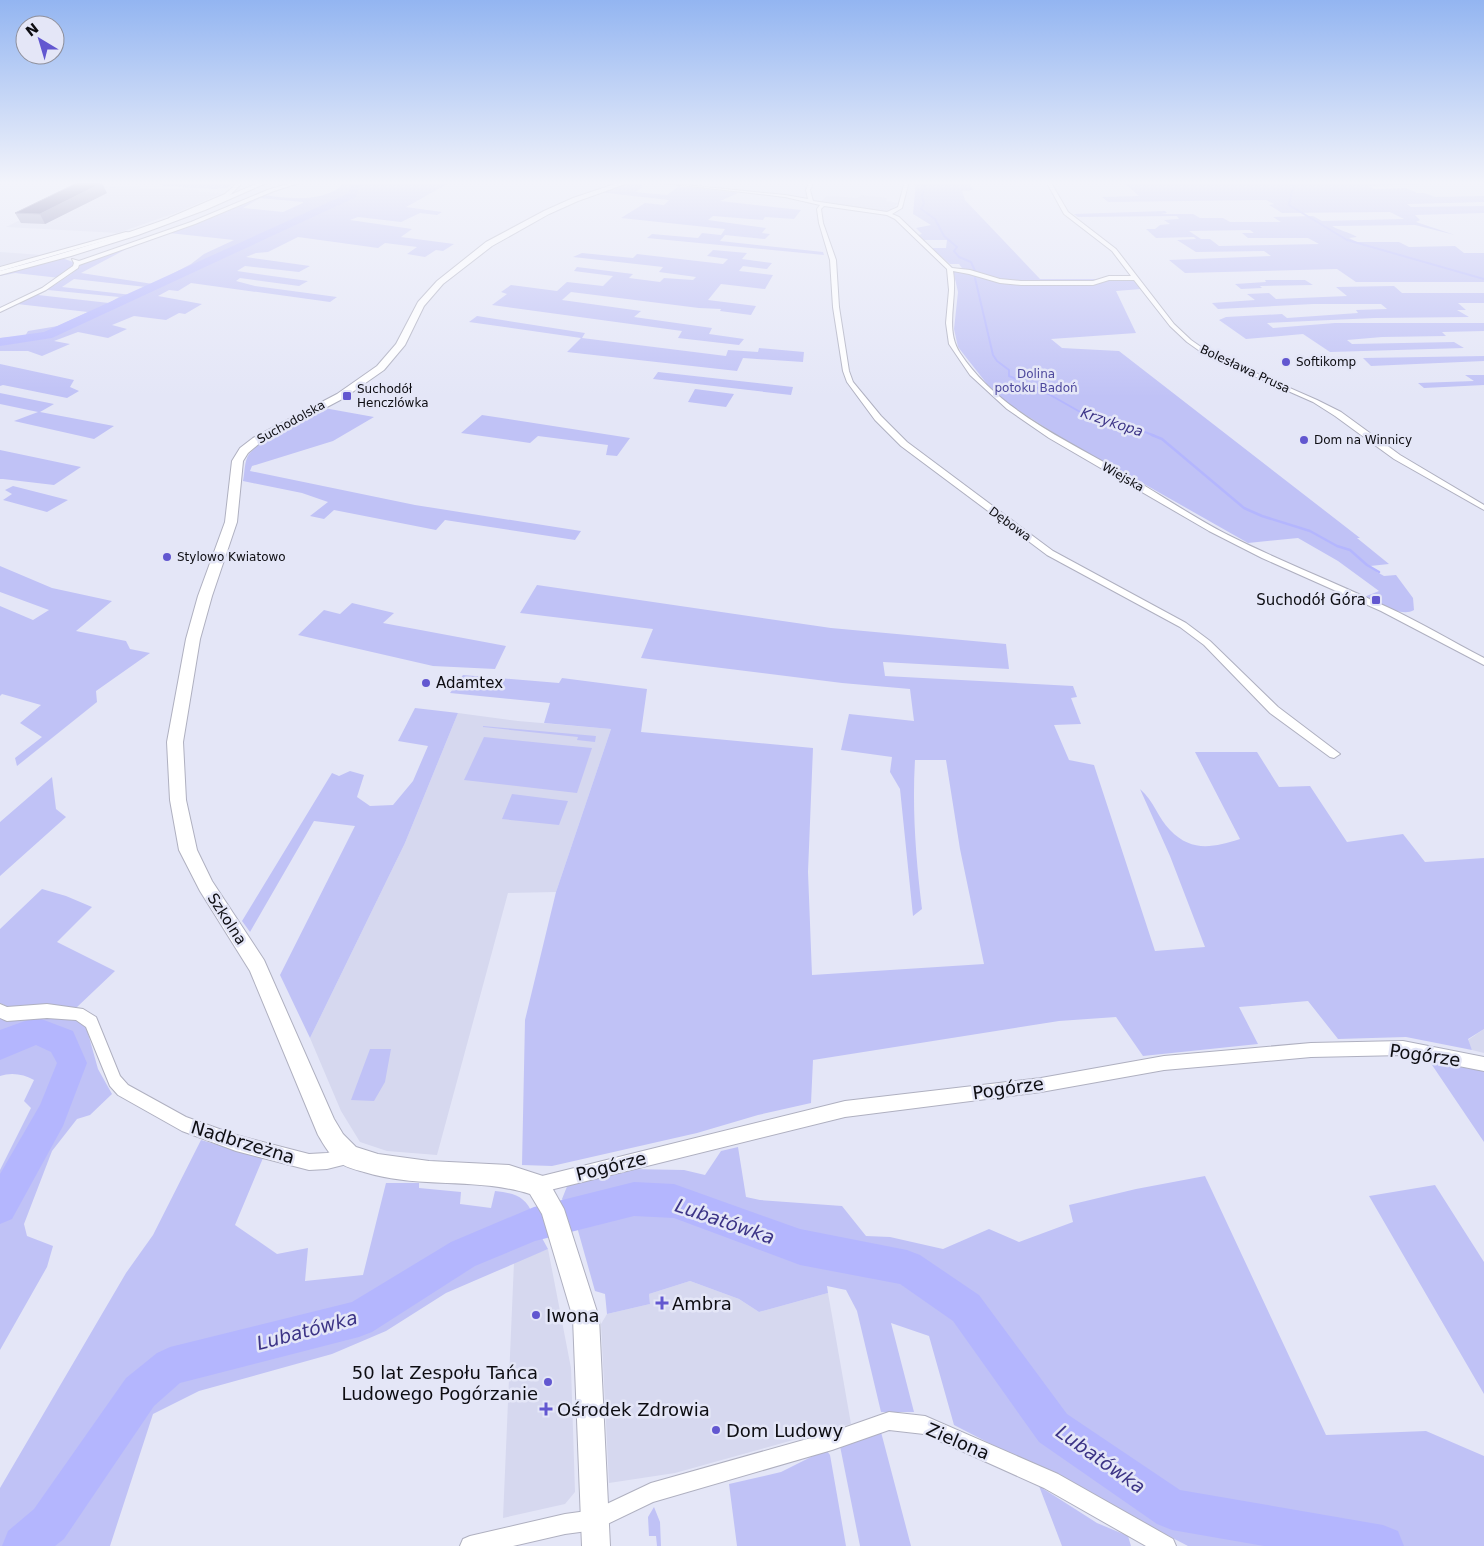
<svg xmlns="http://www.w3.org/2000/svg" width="1484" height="1546" viewBox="0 0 1484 1546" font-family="'DejaVu Sans',sans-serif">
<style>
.built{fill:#d6d8ef}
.green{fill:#c0c2f6;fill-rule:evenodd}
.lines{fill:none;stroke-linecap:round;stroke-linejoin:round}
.stream-far1{stroke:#b4b6fe;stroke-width:2}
.stream{stroke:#b4b6fe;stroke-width:2.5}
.river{fill:#b4b6fe;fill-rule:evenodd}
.street-casing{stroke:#afb0c0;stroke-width:2}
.secondary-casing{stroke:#afb0c0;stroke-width:2}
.street{fill:#fff;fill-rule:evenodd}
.secondary{fill:#fff;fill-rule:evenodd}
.wall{fill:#9090b7}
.shaded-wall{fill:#6f6e9d}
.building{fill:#3d3a77;stroke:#6f6e9d}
.poi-dot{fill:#6257d0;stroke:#e4e6f7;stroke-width:2}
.labels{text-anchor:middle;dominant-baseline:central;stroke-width:5;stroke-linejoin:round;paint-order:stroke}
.far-poi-label{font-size:12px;fill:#0d0d12;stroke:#e4e6f7;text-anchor:start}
.far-street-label{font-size:12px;fill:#0d0d12;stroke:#e4e6f7}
.far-park-label{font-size:12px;fill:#4e499d;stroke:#e4e6f7}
.far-water-label{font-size:14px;font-style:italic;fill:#3c3486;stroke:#e4e6f7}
.poi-label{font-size:15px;fill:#0d0d12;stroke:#e4e6f7;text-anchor:end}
.street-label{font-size:15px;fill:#0d0d12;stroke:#e4e6f7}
.near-street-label{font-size:18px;fill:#0d0d12;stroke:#e4e6f7}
.near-poi-label{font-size:18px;fill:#0d0d12;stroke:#e4e6f7;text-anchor:start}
.near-water-label{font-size:19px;font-style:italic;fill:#3c3486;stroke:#e4e6f7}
</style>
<rect width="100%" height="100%" fill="#e4e6f7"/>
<path class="built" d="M89,186L200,190L198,192L222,193L178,212L118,233L6,227Z
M862,195L887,198L886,201L898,203L891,210L884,212L820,202L827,196L857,198Z
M0,252L42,255L0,266Z
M458,713L518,721L611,729L556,892L508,893L437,1155L387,1151L360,1142L341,1111L310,1038L405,843Z
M1484,1029V1053L1472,1050L1468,1040Z
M548,1249L571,1368L575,1492L565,1504L503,1518L514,1262Z
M690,1281L739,1299L759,1312L828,1293L851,1424L675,1473L609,1483L601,1324L607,1314L650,1304L649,1294Z"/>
<path class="green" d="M157,181H235L229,187L216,189L164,186Z
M305,181H309L265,195C288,199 330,203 345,181H432L449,183L406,207L442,212L437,215L420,213L401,222L358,217L350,220L412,229L401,237L454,244L443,251L436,250L425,257L407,254L417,247L385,243L378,248L298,237L268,252L256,253L246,257L310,266L299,272L245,266L237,271L308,281L299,286L240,278L236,281L255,286L337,297L330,302L191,283L178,291L169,290L158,296L202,304L185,314L179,313L166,320L134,316L112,325L127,329L108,338L78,332L54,341L70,344L42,356L28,351H0V338L25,336L28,331L58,326L88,312L17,304L53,286L71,274L82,264L134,245L81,273L153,284L191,264L204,254L234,240L169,233L272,191ZM260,198L303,202V203L283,212L243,208ZM74,279L146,287L132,295L62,287ZM48,290L119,297L109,303L38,295Z
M916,181L968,182L974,190L962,191L965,200L1040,279H1124L1135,281L1141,289L1116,291L1136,333L1051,339L1062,348L1119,351L1360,538H1357L1389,564L1370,566L1380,572H1377L1384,576L1396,575L1413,598L1414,610C1401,618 1377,602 1364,597L1379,591L1338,561L1298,538L1248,543L1130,476L1087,454L1007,403L987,384L958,347L954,329L958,292L953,270L964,271L959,264H950L931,248H946L947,240H923L918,235L922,234L916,228L931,225L913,214Z
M1165,181H1484V182L1369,186L1374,189L1406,188L1417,193H1425L1435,197L1484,196V202L1407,204L1411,207L1484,206V213L1415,215L1420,220L1416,222L1455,235L1415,225L1332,226C1340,231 1347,231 1357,237L1349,238L1357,242H1399L1409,247L1455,246L1464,253H1484V282H1356L1337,269L1185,273L1169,260L1271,256L1264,251L1196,252L1177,240L1196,239L1194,237L1156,238L1146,229H1155L1160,225L1170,224L1164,220L1179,219L1177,216L1078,217L1074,214L1165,211L1167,213L1161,214H1193L1200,218H1223L1230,222H1281L1273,217L1313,216L1322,221L1404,219L1390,212L1282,213L1269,205L1274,204L1266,200L1108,202L1102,197L1139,196L1123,182ZM1250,230L1254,233H1242L1248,238H1308L1319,244L1219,246L1210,239H1201L1189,231Z
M632,183L644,186L635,192L667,195L679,186L734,192L738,193L720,201L801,210L794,219L765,217L763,220L713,216L708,220L766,228L762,233L770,234L765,239L725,235L720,241L823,252L824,255L647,238L652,234L698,238L702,233L721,235L725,229L621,218L645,203L664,205L669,200L598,192Z
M713,250L747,253L742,259L772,263L767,269L743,266L739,271L773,275L765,289L721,284L708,300L756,306L751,315L720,311L721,309L699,308L571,292L562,300L641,311L634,317L712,328L709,334L744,339L739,345L678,338L682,331L492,305L507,294L501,292L511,285L557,291L567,282L603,286L613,276L574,271L577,267L633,274L629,278L660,282L664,278L693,280L696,277L659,272L663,267L573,257L582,253L633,258L637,254L723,264L728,259L707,256Z
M62,258L73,262V267L60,278L15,273L0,276V275Z
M1265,280H1305L1313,285L1260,286L1262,288L1241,289L1235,284L1266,282Z
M1394,286L1402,293H1484V303H1458L1466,310H1457L1469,317L1375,318L1267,323L1273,328L1335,323H1484V331L1442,332L1446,336L1382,337L1347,340L1352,344L1454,342L1464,348L1330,352L1303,334L1246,339L1219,320L1226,317L1282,314L1287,318L1358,313L1356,310L1387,309L1381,304H1313L1218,309L1212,303L1255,300L1247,294L1269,293L1276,299L1347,296L1336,287Z
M477,316L585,333L582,338L726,356L728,350L758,352L759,348L804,352L803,362L743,358L737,371L567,352L581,338L469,322Z
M1484,356V361L1371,366L1363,358Z
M0,364L74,380L70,387L79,391L67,398L3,385L0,386Z
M658,372L793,387L791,395L653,379Z
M1465,375H1484V385L1424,388L1418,383L1474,381Z
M695,389L734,394L726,407L688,402Z
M0,393L54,404L40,412L114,426L94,439L14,421L38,412L0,404Z
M324,408L374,417L333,441L252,466L250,471L415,505L581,531L575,540L445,520L436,530L334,510L324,519L310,516L328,502L302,493L243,481C245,472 244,462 249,454C262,438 304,419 324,408Z
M482,415L630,438L617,456L606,455L608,445L538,436L530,443L461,433Z
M0,450L81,467L54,485L3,479H0Z
M13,486L68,500L47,512L3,500L12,494L5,490Z
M0,566L52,588L112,601L76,631L126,641L130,649L150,653L96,691L97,702L17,766L15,758L42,737L20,723L41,705L2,694L0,696V606L33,620L49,610L0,592Z
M537,585L831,628L1006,644L1009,669L883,662L885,676L1073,686L1077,697L1071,698L1081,724L1054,725L1069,760L1094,765L1155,951L1205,947L1170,856L1140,789C1154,801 1158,818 1170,830C1192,853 1214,847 1240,839L1195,752H1257L1279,787L1310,786L1347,842L1403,834L1425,862L1484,858V1029L1468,1039L1472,1050L1406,1037L1338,1039L1308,1001L1239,1007L1258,1044L1143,1056L1116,1017L1059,1021L813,1060L811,1103L758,1115L697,1133L552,1166L522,1165L525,1020L556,892L611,729L544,723L550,703L450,693L463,675L559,683L562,678L647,689L641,732L813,748L808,872L812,975L984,964L960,849L946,760H915C912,809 916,860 922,909L913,916L900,789L890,772L892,757L841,750L849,714L914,721L910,689L842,683L641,658L653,629L520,613Z
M352,603L394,613L383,623L506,646L495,669L433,666L298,635L324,610L340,614Z
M415,708L458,713L405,843L310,1038L280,975L355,826L314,821L250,932L242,921L332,773L339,776L350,771L364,775L357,797L370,806L393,805L413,781L428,746L398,741Z
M483,726L596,736L595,742L577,740L578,737L483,727Z
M484,737L592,748L577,793L464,780Z
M52,777L56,809L66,817L0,876V822Z
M512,794L568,801L559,825L502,819Z
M42,889L66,896L92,907L57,942L115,971L76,1008H11L0,1003V929Z
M38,1017L72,1018L86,1026L98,1069L112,1094L90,1115L77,1119L52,1151L24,1224L27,1236L53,1246L47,1267L0,1350V1170L31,1108L24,1101L34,1080C24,1074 11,1072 0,1076V1018Z
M370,1049H391L385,1082L374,1101L351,1100Z
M1430,1062L1484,1071V1142Z
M201,1140L263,1158L235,1225L277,1254L308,1248L305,1281L363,1275L386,1183H419V1188L461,1192L460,1204L491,1208L495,1191C514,1193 526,1196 533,1215L476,1238L378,1296L337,1313L335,1332L382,1313L464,1263L523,1233L542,1238L548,1249L446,1293L386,1331L332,1354L199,1391L153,1414L110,1546H0V1488L126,1273L153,1235Z
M738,1147L746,1197L760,1200L842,1206L866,1236L890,1237L943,1249L989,1229L1019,1242L1073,1222L1069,1205L1136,1189L1205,1176L1326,1435L1426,1431L1484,1456V1546H1188L954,1425L929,1336L891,1323L914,1412H881L857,1311L846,1290L827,1286L828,1293L759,1312L739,1299L690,1281L649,1294L650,1304L607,1314L605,1294L595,1291L577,1227L634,1210L681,1212L792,1256L841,1263V1244H816L770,1228L704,1200L675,1192L646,1189L623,1192L565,1205L562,1199L568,1184L630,1169L684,1170L705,1175L721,1151Z
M1435,1185L1484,1262V1394L1369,1196Z
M881,1432L911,1546H860L840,1446Z
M827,1451L830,1455L846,1546H737L729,1484L781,1472L817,1454Z
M1039,1486L1097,1523L1128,1536L1131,1546H1062Z
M654,1507L660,1522L661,1546H657L656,1536H649L648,1517Z"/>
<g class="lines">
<path class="stream-far1" d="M926,181L922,196L924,204L921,209L935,219L944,236L957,247L954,251L959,257L971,262L975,271
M1293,186L1295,181
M1293,187L1289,205L1347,240L1484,279
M975,278L993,355L997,361L1009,370V376L1038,388L1089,417L1112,419L1155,436"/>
<path class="stream" d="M1152,435L1162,439L1244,508L1262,516L1310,531L1337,546L1350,550L1367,565L1379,572"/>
<path class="river" d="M352,181H362L356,197L52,338L0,346V338L44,332L349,193Z
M36,1017L73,1031L87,1063L63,1126L12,1219L0,1224V1174L40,1105L57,1063L51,1052L36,1045L0,1060V1030Z
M634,1182L674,1184L800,1229L907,1250L920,1255L979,1295L1067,1414L1180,1490L1383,1525L1398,1531L1404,1546H1264L1172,1530L1157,1524L1039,1442L953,1321L900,1284L800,1265L674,1218L634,1216L535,1241L475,1266L372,1332L359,1337L180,1383L154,1406L64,1539L55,1546H2L8,1531L34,1509L126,1378L157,1353L170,1347L352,1302L451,1242L534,1207Z"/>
<defs>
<path id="street" d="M240,181H244L229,196L173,219L169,218L225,194Z
M299,181H305L274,191L195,224L79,265L78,268L46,290L0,312V308L42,288L73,266L74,263L72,259L79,261L191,222L270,189Z
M646,181L785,195L808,199L806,190L810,181H814L810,190L813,201L887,212L898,207L905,181H909L902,208L892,214L899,217L952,268L970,270L1000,279L1021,281H1093L1109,276H1131L1112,251L1064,214L1046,181H1050L1068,212L1116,249L1174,324L1191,340L1208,352L1317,400L1341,412L1400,455L1484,505V510L1394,459L1335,416L1313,402L1204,354L1187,342L1170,326L1134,280H1109L1093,285H1021L1000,283L969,274L953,271C958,298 944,329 960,353C997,409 1064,439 1120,471C1156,492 1191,516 1228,535C1280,561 1334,582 1387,607C1420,622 1451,641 1484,658V665L1381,611L1262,558L1209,531L1049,438L1007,409L970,375L949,344L946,323L949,290L947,269L895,219L887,215L824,206L821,209L823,223L836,260L839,307L849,371L853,382L881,416L907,442L1053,551L1186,623L1210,641L1278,707L1340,754L1334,758L1330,757L1270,713L1204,645L1180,627L1047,555L901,446L875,420L847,382L843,371L833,307L830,260L819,223L817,209L820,205L785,197Z
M126,232L131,233L0,271V267Z
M0,1004L7,1007L47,1004L83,1009L96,1017L120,1076L128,1085L186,1117L236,1135L309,1154L327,1153L349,1148L355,1150L357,1156L355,1162L327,1169L309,1170L236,1151L182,1131L118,1095L110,1086L86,1027L76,1020L47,1018L7,1021L0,1018Z
M1403,1041L1484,1057V1071L1403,1055L1311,1057L1164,1070L1041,1092L845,1117L538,1193L532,1191L530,1185L532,1179L538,1177L845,1101L1041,1078L1164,1056L1311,1043Z
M889,1412L925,1416L1058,1474L1173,1539L1176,1546H1146L1044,1488L924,1434L889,1430L832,1450L653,1502L595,1530L565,1534L513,1546H460L463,1539L470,1536L565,1514L594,1510L651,1483L832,1432Z"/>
<path id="secondary" d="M263,181H271L205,210L138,235L71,256L0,275V271C90,247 177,218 263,181Z
M624,181H634L578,201L549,214L492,246L443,284L424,306L405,345L384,370L344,398L261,442L248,453L243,461L237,522L212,596L200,639L183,742L186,800L197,850L212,881L264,960L334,1119L343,1134L356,1147L378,1154L429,1161L509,1165L546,1177L564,1209L599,1318L610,1546H582L573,1318L542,1214L530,1194C477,1177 418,1189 364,1172C357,1170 348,1168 342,1164C331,1158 324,1145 318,1135L250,971L200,891L179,850L170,800L167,742L186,639L198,596L225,522L232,461L240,448L253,438L337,394L377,366L396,344L418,302L437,281L486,242L544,211L573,198Z"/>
</defs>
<use href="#street" class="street-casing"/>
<use href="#secondary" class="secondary-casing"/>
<use href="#street" class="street"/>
<use href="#secondary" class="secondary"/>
</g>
<path class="wall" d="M107,193L45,224L21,223L15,213Z"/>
<path class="shaded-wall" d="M102,183L107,193L45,224L40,214Z"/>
<path class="building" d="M79,182L102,183L40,214L15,213Z"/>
<linearGradient id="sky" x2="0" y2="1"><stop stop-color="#93b5f1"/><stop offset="0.46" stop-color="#f3f4fb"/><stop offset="1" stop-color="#f3f4fb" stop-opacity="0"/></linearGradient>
<rect width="1484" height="397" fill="url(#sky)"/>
<g class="poi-dot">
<circle cx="1286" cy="362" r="5"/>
<rect x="342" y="391" width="10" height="10" rx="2.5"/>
<circle cx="1304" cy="440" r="5"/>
<circle cx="167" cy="557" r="5"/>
<rect x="1371" y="595" width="10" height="10" rx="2.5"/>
<circle cx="426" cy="683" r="5"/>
<path d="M659.5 1295.5h5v5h5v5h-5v5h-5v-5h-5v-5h5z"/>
<circle cx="536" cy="1315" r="5"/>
<circle cx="548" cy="1382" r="5"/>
<path d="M543.5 1401.5h5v5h5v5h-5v5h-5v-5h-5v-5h5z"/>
<circle cx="716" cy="1430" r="5"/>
</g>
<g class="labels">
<g class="far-poi-label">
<text x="1296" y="362">Softikomp</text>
<text x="357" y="389">Suchodół<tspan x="357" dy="14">Henczlówka</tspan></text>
<text x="1314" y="440">Dom na Winnicy</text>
<text x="177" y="557">Stylowo Kwiatowo</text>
</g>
<g class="far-street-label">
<text transform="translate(1245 369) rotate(25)">Bolesława Prusa</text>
<text transform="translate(291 422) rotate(-29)">Suchodolska</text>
<text transform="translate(1123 477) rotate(30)">Wiejska</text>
<text transform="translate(1010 524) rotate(36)">Dębowa</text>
</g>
<g class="far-park-label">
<text x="1036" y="374">Dolina<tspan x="1036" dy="14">potoku Badoń</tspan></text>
</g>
<g class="far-water-label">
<text transform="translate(1112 422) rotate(18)">Krzykopa</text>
</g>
<g class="poi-label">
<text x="1366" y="600">Suchodół Góra</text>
<text x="436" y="683" text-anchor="start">Adamtex</text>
</g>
<g class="street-label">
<text transform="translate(227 919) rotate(57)">Szkolna</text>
</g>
<g class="near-street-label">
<text transform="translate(1425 1055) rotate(8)">Pogórze</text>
<text transform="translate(1008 1088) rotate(-8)">Pogórze</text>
<text transform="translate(243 1142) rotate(17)">Nadbrzeżna</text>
<text transform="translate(611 1166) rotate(-14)">Pogórze</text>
<text transform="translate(958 1441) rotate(23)">Zielona</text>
</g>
<g class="near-poi-label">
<text x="672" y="1303">Ambra</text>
<text x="546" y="1315">Iwona</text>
<text x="538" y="1372" text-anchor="end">50 lat Zespołu Tańca<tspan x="538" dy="21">Ludowego Pogórzanie</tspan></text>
<text x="557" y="1409">Ośrodek Zdrowia</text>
<text x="726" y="1430">Dom Ludowy</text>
</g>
<g class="near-water-label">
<text transform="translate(725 1221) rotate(19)">Lubatówka</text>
<text transform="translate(307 1330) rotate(-15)">Lubatówka</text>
<text transform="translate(1101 1459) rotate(35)">Lubatówka</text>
</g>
</g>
<g transform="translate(40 40) rotate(322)"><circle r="24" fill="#e4e6f7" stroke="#8e8f9b"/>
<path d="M0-4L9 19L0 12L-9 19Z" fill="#6257d0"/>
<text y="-8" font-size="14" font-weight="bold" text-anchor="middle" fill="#0d0d12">N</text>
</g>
</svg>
